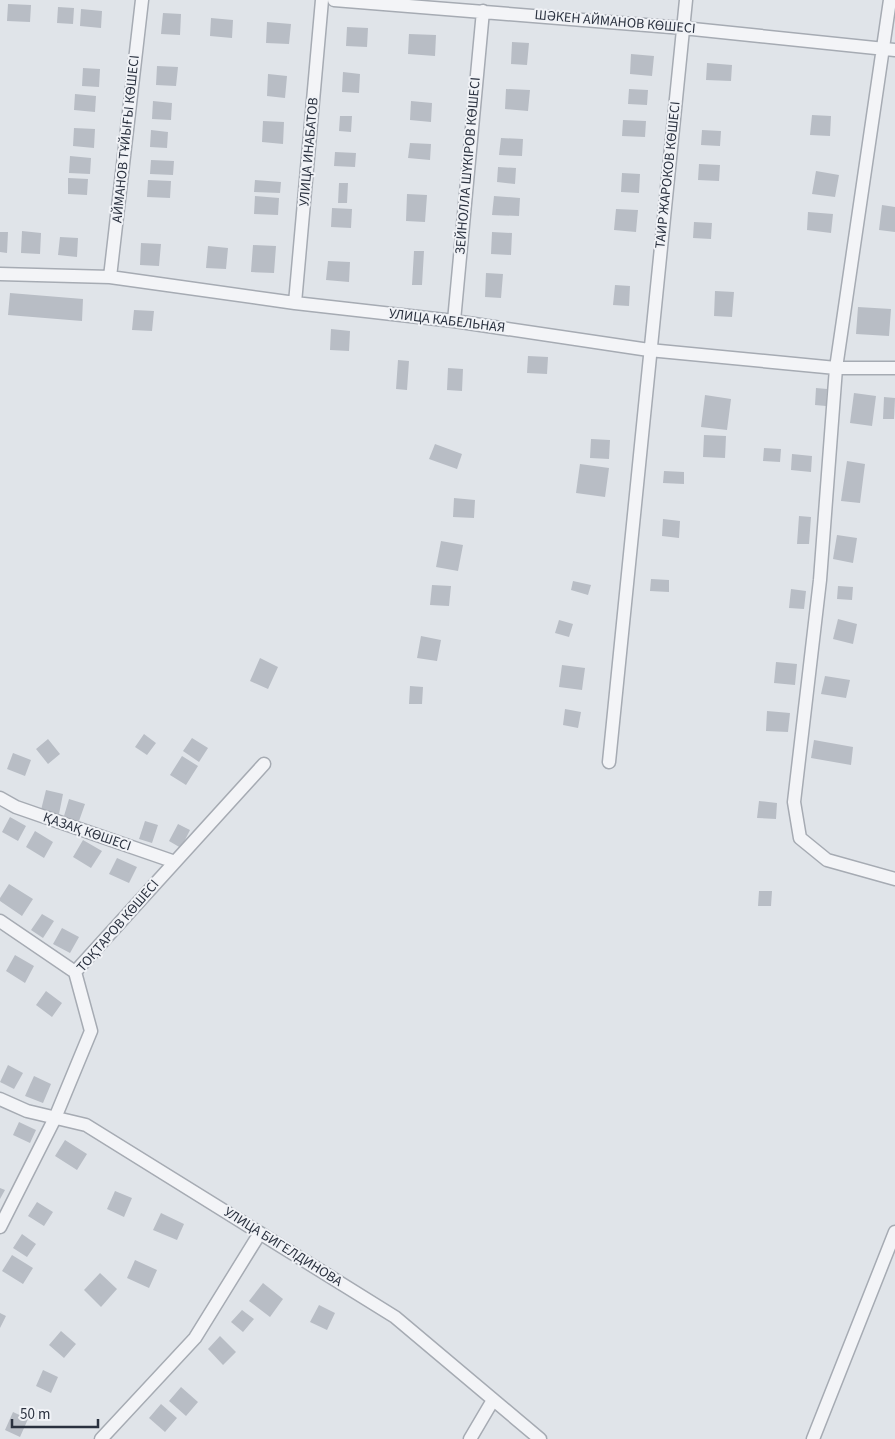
<svg xmlns="http://www.w3.org/2000/svg" width="895" height="1439" viewBox="0 0 895 1439" font-family="'Source Sans 3',sans-serif">
<style>
.building{fill:#b8bdc5}
.lines{fill:none;stroke-linecap:round;stroke-linejoin:round}
.minor-casing{stroke:#a6abb3;stroke-width:15}
.minor{stroke:#f3f4f7;stroke-width:12}
.labels{text-anchor:middle;dominant-baseline:central;stroke-width:4;stroke-linejoin:round;paint-order:stroke}
.street-label{font-size:14px;fill:#2a313f;stroke:#f0f2f6}
</style>
<rect width="100%" height="100%" fill="#e0e4e9"/>
<path class="building" d="M8,4L31,5L30,22L7,21Z
M58,7L74,8L73,24L57,23Z
M81,9L102,11L101,28L80,26Z
M163,13L181,14L180,35L161,34Z
M211,18L233,20L232,38L210,36Z
M267,22L291,24L289,44L266,43Z
M347,27L368,28L367,47L346,46Z
M409,34L436,35L435,56L408,54Z
M512,42L529,43L527,65L511,64Z
M631,54L654,56L652,76L630,74Z
M707,63L732,65L731,81L706,80Z
M157,66L178,67L176,86L156,85Z
M83,68L100,69L99,87L82,86Z
M343,72L360,74L359,93L342,92Z
M268,74L287,76L285,98L267,96Z
M506,89L530,90L528,111L505,109Z
M629,89L648,90L647,105L628,104Z
M75,94L96,96L95,112L74,110Z
M153,101L172,103L171,120L152,119Z
M411,101L432,103L431,122L410,120Z
M812,115L831,116L830,136L810,135Z
M340,116H352L351,132L339,131Z
M623,120L646,121L645,137L622,136Z
M263,121L284,122L283,144L262,142Z
M74,128L95,129L94,148L73,146Z
M151,130L168,132L167,148L150,147Z
M702,130L721,131L720,146L701,145Z
M501,138L523,139L522,156L499,155Z
M410,143L431,144L430,160L408,158Z
M335,152L356,153L355,167L334,166Z
M70,156L91,158L90,174L69,173Z
M151,160L174,161L173,175L150,174Z
M699,164L720,165L719,181L698,180Z
M498,167L516,168L515,184L497,182Z
M816,171L839,175L835,197L812,194Z
M622,173L640,174L639,193L621,192Z
M68,178L88,179L87,195L68,194Z
M148,180L171,181L170,198L147,197Z
M255,180L281,182L280,193L254,192Z
M339,183H348L347,203H338Z
M407,194L427,195L425,222L406,221Z
M255,196L279,198L278,215L254,214Z
M494,196L520,198L519,216L492,215Z
M882,205L895,207V232L879,230Z
M332,208L352,209L351,228L331,227Z
M616,209L638,210L636,232L614,230Z
M808,212L833,214L831,233L807,230Z
M694,222L712,223L711,239L693,238Z
M22,231L41,233L40,254L21,253Z
M0,232H8L7,253L0,252Z
M492,232L512,233L511,255L491,254Z
M60,237L78,238L77,257L58,255Z
M141,243L161,244L159,266L140,265Z
M253,245L276,246L274,273L251,272Z
M208,246L228,248L226,269L206,268Z
M414,251H424L422,285H412Z
M328,261L350,262L349,282L326,280Z
M486,273L503,274L501,298L485,297Z
M615,285L630,286L629,306L613,305Z
M715,291L734,292L732,317L714,316Z
M10,293L83,299L82,321L8,315Z
M858,307L891,309L889,336L856,334Z
M134,310L154,311L152,331L132,330Z
M331,329L350,331L349,351L330,350Z
M528,356L548,357L547,374L527,373Z
M398,360L409,361L407,390L396,389Z
M448,368L463,369L462,391L447,390Z
M816,388L827,389L826,406L815,405Z
M854,393L876,396L872,426L850,423Z
M705,395L731,399L727,430L701,427Z
M884,397L895,398L894,419H883Z
M704,435L726,436L725,458L703,457Z
M591,439L610,440L609,459L590,458Z
M435,444L462,454L457,469L429,459Z
M764,448L781,449L780,462L763,461Z
M792,454L812,456L811,472L791,470Z
M847,461L865,464L860,503L841,501Z
M580,464L609,468L605,497L576,493Z
M664,471L684,472V484L663,483Z
M454,498L475,500L474,518L453,517Z
M799,516L811,517L809,544H797Z
M663,519L680,521L679,538L662,536Z
M837,535L857,538L853,563L833,559Z
M441,541L463,545L458,571L436,567Z
M651,579L669,580V592L650,591Z
M573,581L591,585L588,595L571,590Z
M432,585L451,586L449,606L430,605Z
M838,586L853,587L852,600L837,599Z
M791,589L806,591L804,609L789,608Z
M838,619L857,624L853,644L833,639Z
M559,620L573,624L569,637L555,633Z
M421,636L441,640L437,661L417,658Z
M260,658L278,667L268,689L250,681Z
M776,662L797,664L795,685L774,683Z
M562,665L585,668L582,690L559,687Z
M825,676L850,680L846,698L821,694Z
M410,686L423,687L422,704H409Z
M565,709L581,712L578,728L563,725Z
M767,711L790,713L788,732L766,731Z
M144,734L156,743L147,755L135,747Z
M192,738L208,748L199,762L183,751Z
M48,739L60,754L48,764L36,749Z
M814,740L853,747L851,765L811,758Z
M13,753L31,760L25,776L7,769Z
M182,756L198,766L186,785L170,775Z
M46,790L63,794L59,814L41,810Z
M69,799L85,804L79,821L64,816Z
M759,801L777,803L776,819L757,818Z
M10,817L26,826L18,841L2,832Z
M145,821L158,825L152,843L139,839Z
M178,824L190,830L181,848L169,841Z
M35,831L53,842L44,858L26,847Z
M83,840L102,851L91,868L73,857Z
M117,858L137,867L129,883L109,874Z
M9,884L33,899L22,916L0,901V898Z
M759,891H772L771,906H758Z
M42,914L54,921L43,938L31,930Z
M62,928L79,937L70,953L53,944Z
M15,955L34,966L25,983L6,971Z
M46,991L62,1003L52,1017L36,1005Z
M8,1065L23,1073L14,1089L0,1082Z
M34,1076L51,1084L43,1103L25,1096Z
M19,1122L36,1130L30,1143L13,1135Z
M65,1140L87,1154L77,1170L55,1156Z
M0,1188L5,1190L0,1199Z
M115,1191L132,1198L124,1217L107,1209Z
M37,1202L53,1212L44,1226L28,1216Z
M161,1213L184,1224L177,1240L153,1230Z
M22,1234L36,1244L27,1257L13,1248Z
M12,1255L33,1268L23,1284L2,1271Z
M135,1260L157,1270L149,1288L127,1278Z
M100,1273L117,1289L101,1307L84,1290Z
M263,1283L283,1299L270,1317L249,1301Z
M319,1305L335,1313L327,1330L310,1322Z
M242,1310L254,1319L243,1332L231,1322Z
M0,1313L6,1316L0,1328Z
M61,1331L76,1344L64,1358L49,1345Z
M220,1336L236,1352L223,1365L208,1349Z
M43,1370L58,1377L51,1393L36,1386Z
M181,1387L198,1402L186,1416L169,1401Z
M161,1404L177,1418L165,1432L149,1418Z
M13,1412L28,1419L20,1437L5,1430Z"/>
<g class="lines">
<defs>
<path id="minor" d="M334,0L683,28L895,50
M890,0L836,368L820,580L794,802L800,838L827,860L895,879
M0,274L110,277L295,303L454,321L649,350L836,368H895
M110,277L142,0
M295,303L322,0
M454,321L483,11
M609,762L686,0
M0,798L16,807L175,862
M0,921L75,972
M0,1099L27,1111L86,1125L395,1317L540,1439
M0,1227L55,1118L91,1031L75,972L264,764
M101,1439L195,1338L260,1233
M470,1439L493,1400
M813,1439L895,1232"/>
</defs>
<use href="#minor" class="minor-casing"/>
<use href="#minor" class="minor"/>
</g>
<g class="labels">
<g class="street-label">
<text transform="translate(615 22) rotate(5)">ШӘКЕН АЙМАНОВ КӨШЕСІ</text>
<text transform="translate(126 139) rotate(-84)">АЙМАНОВ ТҰЙЫҒЫ КӨШЕСІ</text>
<text transform="translate(309 152) rotate(-85)">УЛИЦА ИНАБАТОВ</text>
<text transform="translate(468 166) rotate(-85)">ЗЕЙНОЛЛА ШҮКІРОВ КӨШЕСІ</text>
<text transform="translate(668 175) rotate(-84)">ТАИР ЖАРОКОВ КӨШЕСІ</text>
<text transform="translate(447 321) rotate(7)">УЛИЦА КАБЕЛЬНАЯ</text>
<text transform="translate(87 832) rotate(19)">ҚАЗАҚ КӨШЕСІ</text>
<text transform="translate(118 926) rotate(-49)">ТОҚТАРОВ КӨШЕСІ</text>
<text transform="translate(283 1247) rotate(32)">УЛИЦА БИГЕЛДИНОВА</text>
</g>
</g>
<path d="M12 1419v8h86v-8" fill="none" stroke="#2a313f" stroke-width="2.5"/>
<text x="20" y="1419" font-size="15" fill="#2a313f" stroke="#f0f2f6" stroke-width="4" paint-order="stroke">50 m</text>
</svg>
